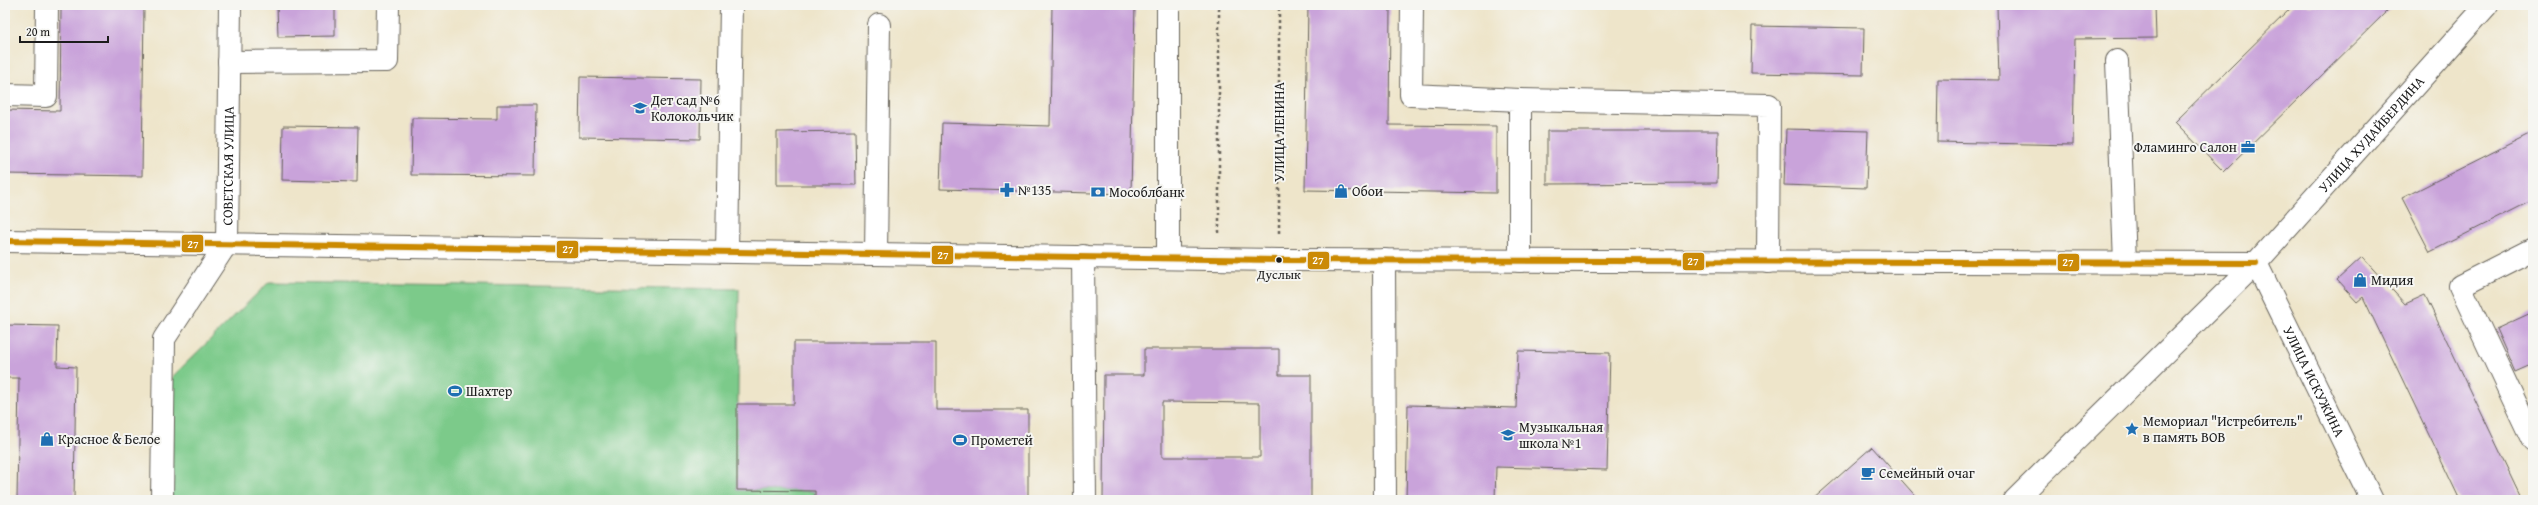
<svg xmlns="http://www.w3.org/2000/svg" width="2538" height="505" viewBox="0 0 2538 505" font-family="'Gentium Book Plus',serif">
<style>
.grass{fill:#7bca8a;stroke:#4c7353}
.building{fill:#c9a3da;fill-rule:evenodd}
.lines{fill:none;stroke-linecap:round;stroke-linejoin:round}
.minor-casing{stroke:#666259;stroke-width:24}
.major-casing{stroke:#666259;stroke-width:24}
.path{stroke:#666259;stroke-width:2.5;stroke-dasharray:3 3;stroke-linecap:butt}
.minor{stroke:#fff;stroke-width:22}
.major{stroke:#fff;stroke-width:22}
.bus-1-casing{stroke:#f6f6f2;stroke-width:9}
.bus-1{stroke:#cb8a06;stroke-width:6}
.bus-dot{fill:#1c1c1c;stroke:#f6f6f2;stroke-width:1.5}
.labels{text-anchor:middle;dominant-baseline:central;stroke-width:4;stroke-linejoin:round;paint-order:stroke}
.bus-label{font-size:13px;fill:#1c1c1c;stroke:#f6f6f2}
.poi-label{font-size:14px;fill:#1c1c1c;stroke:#f6f6f2;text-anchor:start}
.street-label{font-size:14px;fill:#1c1c1c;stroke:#f6f6f2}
.line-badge{stroke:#f6f6f2;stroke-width:1.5}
.badge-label{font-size:11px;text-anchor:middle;font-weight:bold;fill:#fff}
</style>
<rect width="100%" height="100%" fill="#f6f6f2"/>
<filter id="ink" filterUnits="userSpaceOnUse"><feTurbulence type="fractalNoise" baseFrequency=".025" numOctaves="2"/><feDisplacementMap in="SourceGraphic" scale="8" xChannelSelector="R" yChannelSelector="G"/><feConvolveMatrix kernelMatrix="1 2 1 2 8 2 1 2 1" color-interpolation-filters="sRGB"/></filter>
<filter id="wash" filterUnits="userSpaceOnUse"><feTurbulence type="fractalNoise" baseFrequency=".012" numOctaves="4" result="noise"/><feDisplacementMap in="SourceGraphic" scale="16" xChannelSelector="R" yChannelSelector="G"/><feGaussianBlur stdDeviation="0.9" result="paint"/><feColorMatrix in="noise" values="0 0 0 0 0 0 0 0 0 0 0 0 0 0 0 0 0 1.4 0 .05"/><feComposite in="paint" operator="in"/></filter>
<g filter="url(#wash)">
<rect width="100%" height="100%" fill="#eee5ca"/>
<path class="grass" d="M269,282L739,289L737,490L815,491V500H171L172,377Z"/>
<g id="blocks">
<path class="building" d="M61,5H144L142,176L5,174V110L60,111Z
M277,5H335V36L278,37Z
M1052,5H1135L1131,194L940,189L942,123L1050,126Z
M1308,5H1390L1389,125L1496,126V193L1305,190Z
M1997,5H2155L2156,38L2075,39L2073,145L1937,142L1938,79L1999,80Z
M2294,5H2393L2224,172L2175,122Z
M1752,26L1864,28L1863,75L1751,73Z
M580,77L701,79L700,139L579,137Z
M497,105H536L535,176L411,175L412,118L497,119Z
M283,126L358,127L357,182L282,180Z
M1786,129L1868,131L1866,188L1784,185Z
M855,131L856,185H777V132Z
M1547,131H1718L1717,183L1547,184Z
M2533,132V200L2430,252L2402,198Z
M2362,257L2405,304L2425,295L2523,500H2460L2363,297L2357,302L2337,280Z
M2533,312V364L2515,372L2496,329Z
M5,325L58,326L57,366L76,367L74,500H17L19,378H5Z
M794,342H936V410H1028V500H815V491L737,490V404H794Z
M1144,349H1279V375H1311V500H1103L1104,375H1144ZM1162,402L1260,403V457H1162Z
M1518,351L1610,353L1607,470L1496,467L1495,500H1406L1408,405L1516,408Z
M1872,447L1919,500H1812Z"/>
</g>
</g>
<g filter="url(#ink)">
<use href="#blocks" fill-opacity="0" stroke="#666259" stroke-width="1"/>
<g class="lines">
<defs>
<g id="minor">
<path d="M1412,5L1411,95L1520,100V261"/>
<path d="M2117,61L2125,262"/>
<path d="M229,62L387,61L388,5"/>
<path d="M5,95L46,96L47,5"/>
<path d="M1520,100L1769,105L1768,262"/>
<path d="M2533,249L2460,286L2533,441"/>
<path d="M727,251L731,5"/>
<path d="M876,253L879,25"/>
<path d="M1083,256L1085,500"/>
<path d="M1168,258V5"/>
<path d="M1384,260L1385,500"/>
<path id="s1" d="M162,500L164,339L227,243L230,5"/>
<path id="s2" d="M2015,500L2256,263L2372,500"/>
</g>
<g id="major">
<path id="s3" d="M5,241L1279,260L2256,263L2487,5"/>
</g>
</defs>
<use href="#minor" class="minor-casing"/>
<use href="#major" class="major-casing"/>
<path class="path" d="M1219,233V5
M1279,233V5"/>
<use href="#minor" class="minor"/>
<use href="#major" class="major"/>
<defs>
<path id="bus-1" d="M5,241L1279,260L2256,263"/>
</defs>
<use href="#bus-1" class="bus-1-casing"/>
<use href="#bus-1" class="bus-1"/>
</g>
</g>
<defs>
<symbol id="school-bare" viewBox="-9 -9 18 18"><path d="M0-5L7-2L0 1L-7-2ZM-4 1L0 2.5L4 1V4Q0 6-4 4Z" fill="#1f6fb2" stroke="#f6f6f2" stroke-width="2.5" paint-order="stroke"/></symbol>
<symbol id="office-bare" viewBox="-9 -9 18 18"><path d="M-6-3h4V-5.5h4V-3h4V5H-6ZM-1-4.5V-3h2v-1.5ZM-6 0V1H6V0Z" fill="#1f6fb2" stroke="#f6f6f2" stroke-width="2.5" paint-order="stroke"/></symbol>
<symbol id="pharmacy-bare" viewBox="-9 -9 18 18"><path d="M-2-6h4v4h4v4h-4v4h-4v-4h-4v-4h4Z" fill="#1f6fb2" stroke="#f6f6f2" stroke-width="2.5" paint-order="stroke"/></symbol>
<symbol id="shop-bare" viewBox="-9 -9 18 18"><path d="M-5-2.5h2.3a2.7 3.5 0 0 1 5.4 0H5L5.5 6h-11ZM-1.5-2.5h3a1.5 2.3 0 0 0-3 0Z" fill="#1f6fb2" stroke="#f6f6f2" stroke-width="2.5" paint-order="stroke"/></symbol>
<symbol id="bank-bare" viewBox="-9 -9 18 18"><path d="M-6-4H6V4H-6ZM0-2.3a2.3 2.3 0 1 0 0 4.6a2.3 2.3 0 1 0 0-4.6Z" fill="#1f6fb2" stroke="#f6f6f2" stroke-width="2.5" paint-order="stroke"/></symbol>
<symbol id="stadium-bare" viewBox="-9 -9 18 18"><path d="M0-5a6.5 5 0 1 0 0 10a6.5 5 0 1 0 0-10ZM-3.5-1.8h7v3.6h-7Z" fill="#1f6fb2" stroke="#f6f6f2" stroke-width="2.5" paint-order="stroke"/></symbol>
<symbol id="sight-bare" viewBox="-9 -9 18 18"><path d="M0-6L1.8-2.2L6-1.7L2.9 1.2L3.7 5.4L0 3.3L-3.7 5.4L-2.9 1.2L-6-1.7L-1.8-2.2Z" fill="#1f6fb2" stroke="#f6f6f2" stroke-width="2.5" paint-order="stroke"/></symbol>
<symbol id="cafe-bare" viewBox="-9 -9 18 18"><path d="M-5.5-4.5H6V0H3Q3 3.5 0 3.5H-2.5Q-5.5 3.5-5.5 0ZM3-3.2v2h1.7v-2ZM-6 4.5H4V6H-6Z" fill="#1f6fb2" stroke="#f6f6f2" stroke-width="2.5" paint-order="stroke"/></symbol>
</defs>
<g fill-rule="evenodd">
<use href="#school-bare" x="630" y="98" width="20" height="20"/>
<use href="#office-bare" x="2238" y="137" width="20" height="20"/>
<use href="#pharmacy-bare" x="997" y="180" width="20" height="20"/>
<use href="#shop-bare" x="1331" y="181" width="20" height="20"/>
<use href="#bank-bare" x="1088" y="182" width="20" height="20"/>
<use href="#shop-bare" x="2350" y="270" width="20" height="20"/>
<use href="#stadium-bare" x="445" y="381" width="20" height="20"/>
<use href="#sight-bare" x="2122" y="419" width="20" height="20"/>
<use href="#school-bare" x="1498" y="425" width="20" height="20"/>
<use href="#shop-bare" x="37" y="429" width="20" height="20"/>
<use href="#stadium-bare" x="950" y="430" width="20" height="20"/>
<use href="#cafe-bare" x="1858" y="463" width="20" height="20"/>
</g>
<circle class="bus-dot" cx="1279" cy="260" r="3.5"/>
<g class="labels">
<g class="bus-label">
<text x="1279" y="274">Дуслык</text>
</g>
<g class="poi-label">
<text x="651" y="100">Дет сад №6<tspan x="651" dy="16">Колокольчик</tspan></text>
<text x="2237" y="147" text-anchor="end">Фламинго Салон</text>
<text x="1018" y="190">№135</text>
<text x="1352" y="191">Обои</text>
<text x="1109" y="192">Мособлбанк</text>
<text x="2371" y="280">Мидия</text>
<text x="466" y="391">Шахтер</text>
<text x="2143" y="421">Мемориал "Истребитель"<tspan x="2143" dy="16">в память ВОВ</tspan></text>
<text x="1519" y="427">Музыкальная<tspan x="1519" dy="16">школа №1</tspan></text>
<text x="58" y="439">Красное &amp; Белое</text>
<text x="971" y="440">Прометей</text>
<text x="1879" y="473">Семейный очаг</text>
</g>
<g class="street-label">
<text transform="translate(1279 132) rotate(-90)">УЛИЦА ЛЕНИНА</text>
<text stroke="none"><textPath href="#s3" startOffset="2424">УЛИЦА ХУДАЙБЕРДИНА</textPath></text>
<text stroke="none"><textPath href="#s1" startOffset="353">СОВЕТСКАЯ УЛИЦА</textPath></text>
<text stroke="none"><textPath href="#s2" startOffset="470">УЛИЦА ИСКУЖИНА</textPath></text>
</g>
</g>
<g class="line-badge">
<rect x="181" y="234" width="23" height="19" rx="4" fill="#cb8a06"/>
<rect x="556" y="240" width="23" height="19" rx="4" fill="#cb8a06"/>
<rect x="931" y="245" width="23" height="20" rx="4" fill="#cb8a06"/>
<rect x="1307" y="251" width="23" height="19" rx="4" fill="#cb8a06"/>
<rect x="1682" y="252" width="23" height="19" rx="4" fill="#cb8a06"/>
<rect x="2057" y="253" width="23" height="19" rx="4" fill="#cb8a06"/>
</g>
<g class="badge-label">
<text x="193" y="248">27</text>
<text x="568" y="253">27</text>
<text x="943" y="259">27</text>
<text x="1318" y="264">27</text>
<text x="1693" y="265">27</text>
<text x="2068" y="266">27</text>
</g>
<rect width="2538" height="505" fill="none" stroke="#f6f6f2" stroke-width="20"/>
<path d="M20 36v6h88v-6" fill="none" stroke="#1c1c1c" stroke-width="2"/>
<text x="26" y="36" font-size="12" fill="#1c1c1c" stroke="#f6f6f2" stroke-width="3" paint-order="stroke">20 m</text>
</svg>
